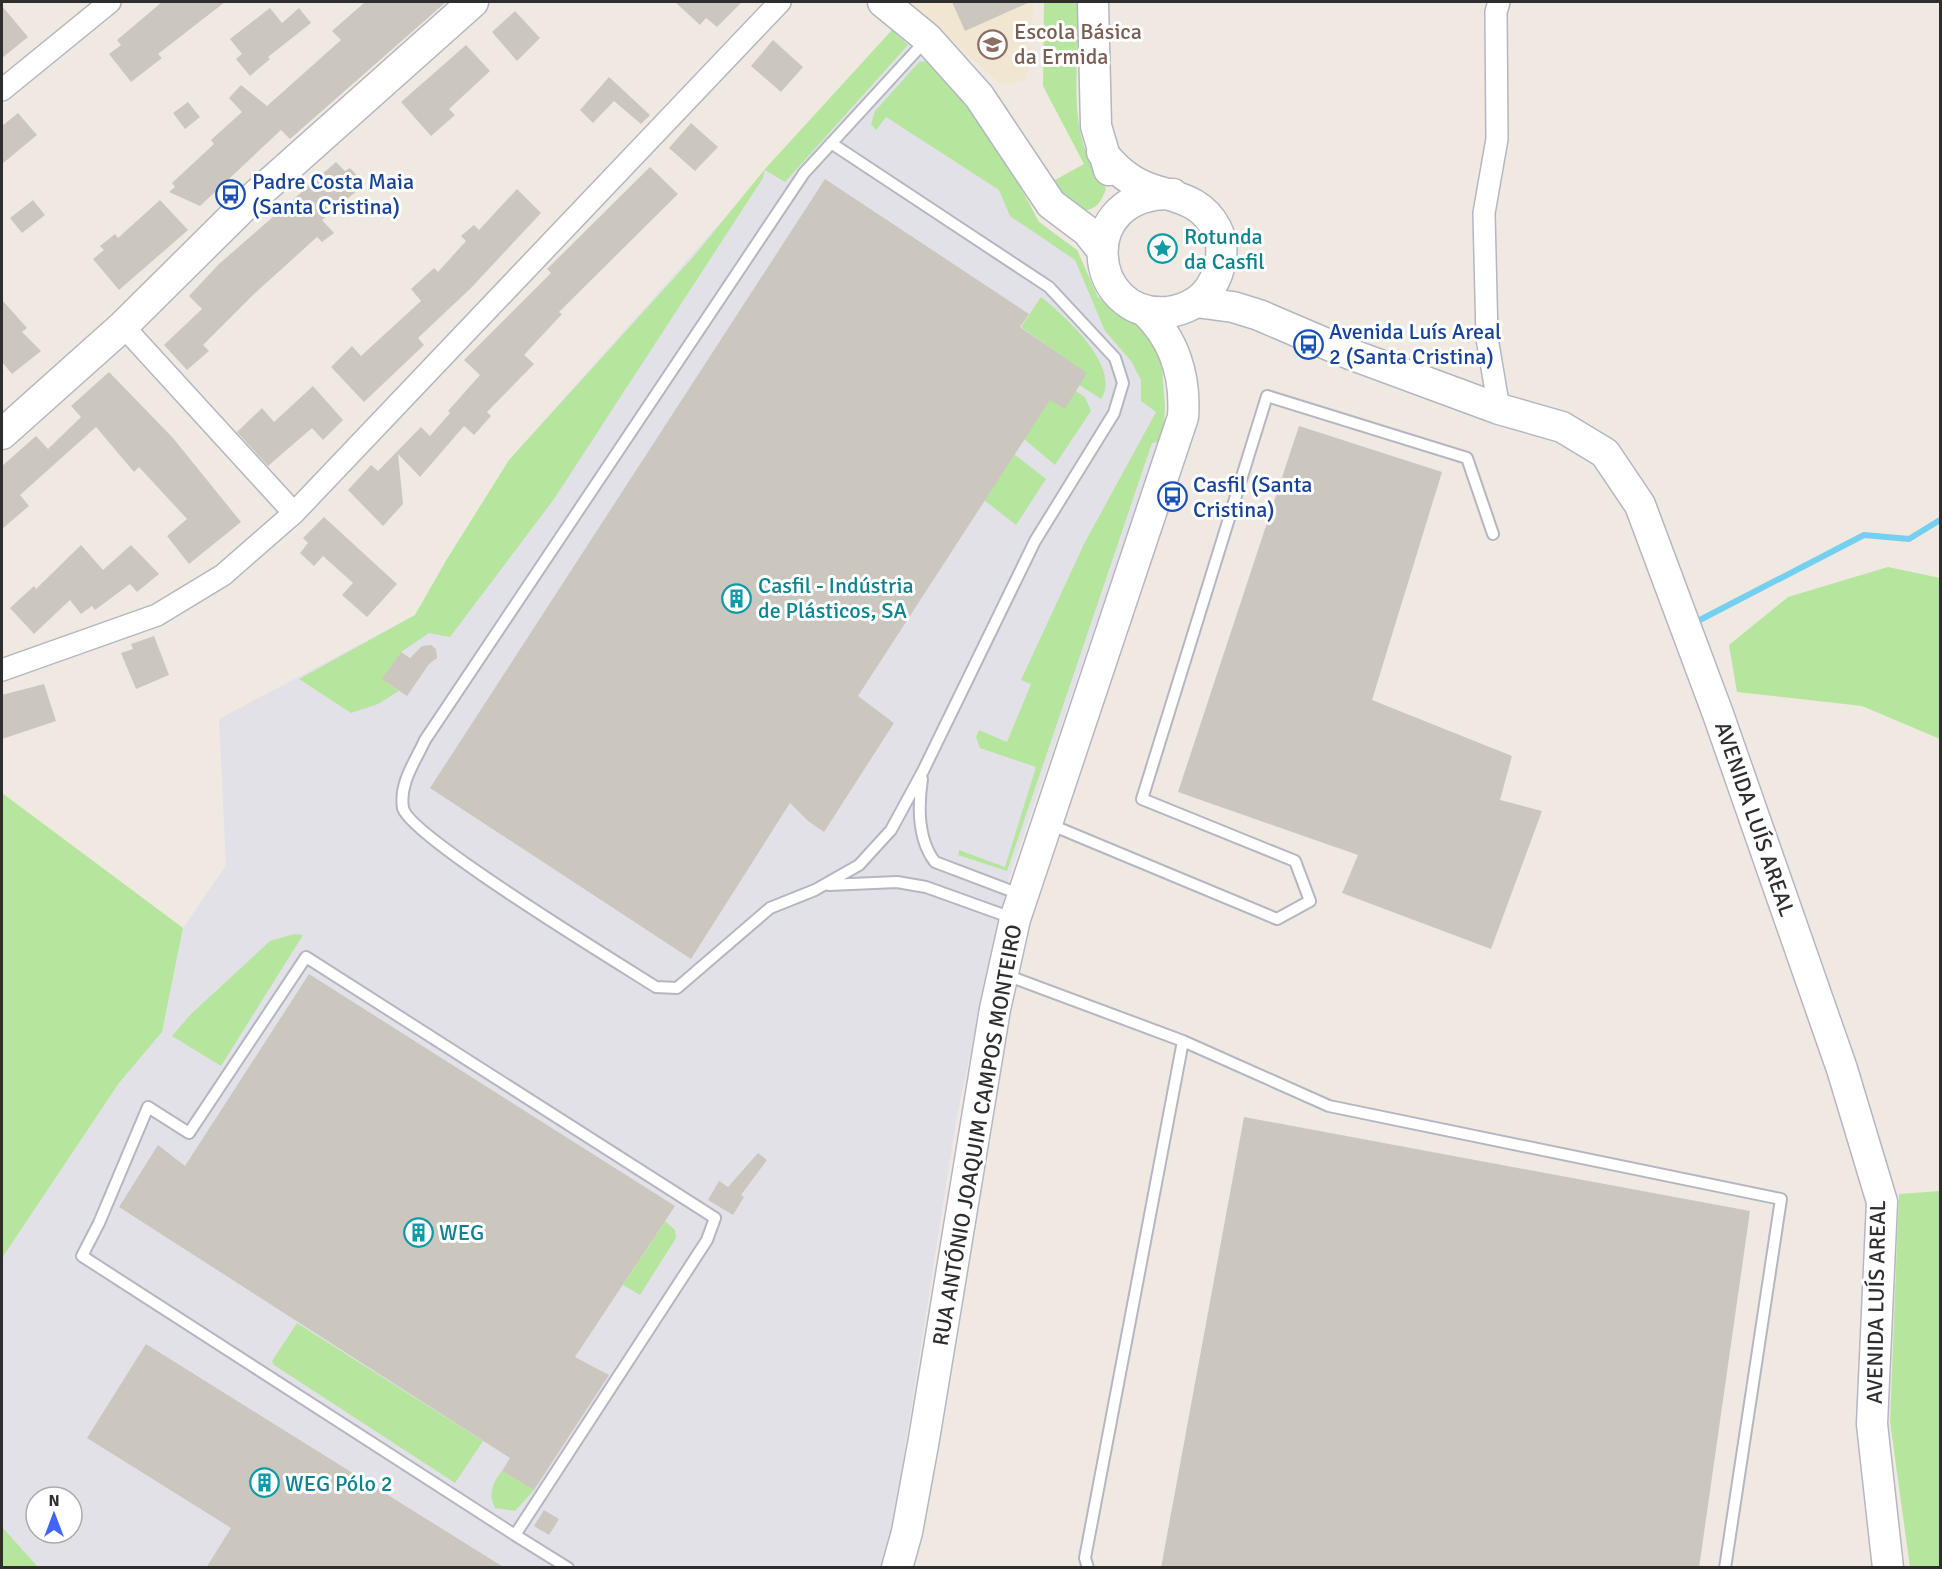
<svg xmlns="http://www.w3.org/2000/svg" width="1942" height="1569" viewBox="0 0 1942 1569" font-family="Signika,sans-serif">
<style>
.industrial{fill:#e3e1e8;fill-rule:evenodd}
.education{fill:#f0e6d1}
.green{fill:#b6e59e}
.lines{fill:none;stroke-linecap:round;stroke-linejoin:round}
.stream{stroke:#75cff0;stroke-width:6}
.building{fill:#cbc7bf}
.lane-casing{stroke:#b4b7c1;stroke-width:14}
.street-casing{stroke:#b4b7c1;stroke-width:24}
.secondary-casing{stroke:#b4b7c1;stroke-width:33}
.lane{stroke:#fff;stroke-width:10}
.street{stroke:#fff;stroke-width:21}
.secondary{stroke:#fff;stroke-width:30}
.labels{text-anchor:middle;dominant-baseline:central;stroke-width:6;stroke-linejoin:round;paint-order:stroke}
.education-label{font-size:22px;fill:#785e54;stroke:#fff;text-anchor:start}
.transit-label{font-size:22px;fill:#164399;stroke:#fff;text-anchor:start}
.culture-label{font-size:22px;fill:#0d838f;stroke:#fff;text-anchor:start}
.street-label{font-size:22px;fill:#2e2e2e;stroke:#fff}
</style>
<rect width="100%" height="100%" fill="#efe9e1"/>
<path class="industrial" d="M892,30L976,104L1039,222L1077,250L1098,297L1152,334L1162,366L1165,408L1164,425L1009,878L957,1115L893,1525L881,1567L38,1568L2,1527V1258L119,1083L162,1032L183,928L226,865L219,719L415,615L509,460ZM36,1497H72V1533H36Z"/>
<path class="education" d="M908,2H1033L1031,65L1025,80L1006,85L996,80Z"/>
<path class="green" d="M1044,2H1078C1080,47 1071,95 1082,140C1086,158 1101,171 1106,189C1101,202 1097,209 1083,211L1046,185L1084,164L1043,86Z
M892,30L908,45L785,182L765,170L763,178L554,499L450,637L429,633L401,652L383,679L399,691L378,704L351,713L299,679L415,615L447,559L509,460L694,256L765,169Z
M927,61L976,104L1039,222L1077,250L1098,297L1152,334L1162,366L1165,408L1164,425L1158,442L1152,443L1007,871L958,855L959,850L1005,867L1036,767L980,748L976,737L979,730L1007,742L1031,684L1021,680L1084,544L1156,412L1141,401V380L1131,361L1105,331L1075,260L1010,216L999,190L886,117L876,130L871,124L875,111L919,62Z
M1041,297C1065,316 1122,367 1101,399L1079,385L1086,373L1021,327Z
M1076,391L1085,397L1091,411L1055,465L1024,439L1050,400Z
M1014,454L1046,479L1016,525L984,500Z
M1888,567L1940,578V739L1862,706L1737,692L1729,645L1788,597Z
M2,793L183,928L162,1032L119,1083L2,1258Z
M294,934L303,935L221,1066L172,1036L191,1014L270,941Z
M1940,1191V1567H1910L1890,1422L1899,1194Z
M665,1221L675,1230L676,1238L640,1295L623,1285Z
M297,1323L483,1441L455,1483L274,1365L272,1361Z
M502,1471L534,1490L515,1511L495,1508C488,1493 492,1484 502,1471Z
M2,1527L38,1567H2Z"/>
<g class="lines">
<path class="stream" d="M1694,623L1864,535L1909,539L1940,520"/>
</g>
<path class="building" d="M162,2H225L158,54L162,58L131,82L109,54L121,45L117,40Z
M365,2H446L290,139L281,130L200,206L169,192L175,187L172,183L214,144L211,140L242,112L229,98L241,85L267,106L341,40L332,31Z
M675,2H742L717,27L706,18L700,25Z
M952,2H1030L965,31Z
M2,6L28,37L2,58Z
M270,8L282,23L299,8L311,23L268,57L270,59L250,76L236,59L242,54L230,39Z
M515,11L540,38L517,61L492,32Z
M773,40L803,67L781,92L751,66Z
M466,45L490,71L449,109L455,115L431,136L401,102Z
M609,77L650,115L641,124L614,101L593,123L580,110Z
M188,102L200,117L185,129L173,113Z
M18,113L37,135L2,164V126Z
M691,123L718,147L695,171L669,148Z
M336,162L345,171L350,168L365,184L322,220L334,233L322,242L317,237L253,295L203,345L209,351L187,370L164,345L202,309L189,296L219,264Z
M650,167L678,194L559,312L562,314L524,355L534,364L487,412L491,416L474,435L464,426L420,477L398,454L403,504L383,526L348,490L371,465L378,471L421,427L430,436L450,413L448,411L480,375L464,360L551,273L547,269Z
M825,179L1029,314L1020,327L1087,373L1065,409L1050,400L858,696L894,723L824,832L808,821L790,803L691,959L430,788Z
M517,189L541,213L471,288L418,338L424,345L364,402L331,367L352,346L361,356L421,301L411,289L434,268L438,272L466,241L461,236L474,225L479,230Z
M33,200L45,215L22,233L10,218Z
M160,200L188,230L119,290L93,259L104,250L100,246L115,234L118,238Z
M2,300L27,328L22,332L41,351L12,374L2,362Z
M109,372L173,438L241,522L189,564L167,536L187,519L139,467L134,472L96,427L20,495L29,506L2,529V466L36,436L48,449L81,417L71,406Z
M313,386L343,420L323,440L312,428L268,466L237,432L262,408L274,422Z
M1299,426L1442,472L1372,700L1512,756L1500,800L1542,811L1491,949L1342,893L1358,855L1178,792Z
M324,517L397,584L367,617L342,595L353,583L323,556L314,566L300,553L308,543L303,538Z
M81,545L103,570L131,545L159,574L137,592L130,584L95,610L92,606L81,614L70,600L34,634L10,608L34,586L36,589Z
M154,636L169,675L136,689L121,653L133,649L131,644Z
M431,645L436,649L437,658L429,664L407,696L382,679L401,652L410,658L422,646Z
M44,684L56,721L2,739V695Z
M309,974L675,1206L575,1357L609,1375L534,1490L502,1471L510,1458L119,1207L158,1145L185,1166Z
M1244,1117L1750,1211L1699,1568H1161Z
M758,1153L767,1160L741,1195L744,1197L733,1215L708,1200L719,1181L728,1187Z
M146,1344L505,1568H206L231,1528L87,1438Z
M544,1510L559,1519L549,1535L534,1526Z"/>
<g class="lines">
<defs>
<path id="lane" d="M831,143L1049,287L1115,358L1123,383L1114,413L1035,541L923,771L891,830L859,865L815,890L770,908L677,988L656,987C620,964 409,836 403,808C399,783 415,762 425,740L804,173L927,39
M922,779C918,806 918,840 935,862L1022,895
M1049,824L1277,919L1310,901L1295,861L1142,799L1267,396L1467,458L1493,534
M829,885L897,882L926,887L1015,919
M1006,975L1183,1041L1329,1106L1781,1199L1725,1568
M515,1535L707,1240L715,1218L306,957L189,1133L148,1107L99,1223L82,1256L515,1535L568,1568
M1088,1568L1085,1558L1183,1041"/>
<path id="street" d="M1499,2L1496,12L1497,139L1484,213L1487,338L1499,409
M2,90L110,2
M123,326L294,513
M2,670L157,615L223,575L294,513L780,2"/>
<path id="secondary" d="M883,2L927,38L979,96L1051,204L1087,231L1102,250
M1093,2L1096,126L1109,170
M1102,152C1114,168 1129,181 1148,188C1176,198 1201,199 1216,228C1226,247 1221,271 1210,288C1201,302 1184,310 1168,312C1087,320 1073,191 1173,194
M1196,302L1233,307L1259,315L1350,354L1499,409L1562,427L1605,453L1640,505L1718,714L1842,1069L1882,1202L1872,1424L1888,1568
M2,434L123,326L243,207L473,2
M897,1568L907,1532L924,1439L995,1009L1015,919L1183,417C1186,376 1174,339 1145,311"/>
</defs>
<use href="#lane" class="lane-casing"/>
<use href="#street" class="street-casing"/>
<use href="#secondary" class="secondary-casing"/>
<use href="#lane" class="lane"/>
<use href="#street" class="street"/>
<use href="#secondary" class="secondary"/>
</g>
<defs>
<symbol id="school-ring" viewBox="-11 -11 22 22"><circle r="9.5" fill="#fff" stroke="#8d6e63" stroke-width="1.5"/><path d="M0-5L7-2L0 1L-7-2ZM-4 1L0 2.5L4 1V4Q0 6-4 4Z" fill="#8d6e63"/></symbol>
<symbol id="bus-ring" viewBox="-11 -11 22 22"><circle r="9.5" fill="#fff" stroke="#1a4fb4" stroke-width="1.5"/><path d="M-5-6H5V4H4V6H2V4H-2V6H-4V4H-5ZM-3.5-4V0h7V-4ZM-3.5 1.2v1.5H-2V1.2ZM2 1.2v1.5H3.5V1.2Z" fill="#1a4fb4"/></symbol>
<symbol id="sight-ring" viewBox="-11 -11 22 22"><circle r="9.5" fill="#fff" stroke="#0f9aa8" stroke-width="1.5"/><path d="M0-6L1.8-2.2L6-1.7L2.9 1.2L3.7 5.4L0 3.3L-3.7 5.4L-2.9 1.2L-6-1.7L-1.8-2.2Z" fill="#0f9aa8"/></symbol>
<symbol id="building-ring" viewBox="-11 -11 22 22"><circle r="9.5" fill="#fff" stroke="#0f9aa8" stroke-width="1.5"/><path d="M-4-6H4V6H1V3H-1V6H-4ZM-2.5-4.3h1.7v1.8h-1.7ZM.8-4.3h1.7v1.8H.8ZM-2.5-1h1.7V.8h-1.7ZM.8-1h1.7V.8H.8Z" fill="#0f9aa8"/></symbol>
</defs>
<g fill-rule="evenodd">
<use href="#school-ring" x="976" y="28" width="33" height="33"/>
<use href="#bus-ring" x="214" y="178" width="33" height="33"/>
<use href="#sight-ring" x="1146" y="232" width="33" height="33"/>
<use href="#bus-ring" x="1292" y="328" width="33" height="33"/>
<use href="#bus-ring" x="1156" y="480" width="33" height="33"/>
<use href="#building-ring" x="720" y="582" width="33" height="33"/>
<use href="#building-ring" x="402" y="1216" width="33" height="33"/>
<use href="#building-ring" x="248" y="1466" width="33" height="33"/>
</g>
<g class="labels">
<g class="education-label">
<text x="1014" y="31">Escola Básica<tspan x="1014" dy="25">da Ermida</tspan></text>
</g>
<g class="transit-label">
<text x="252" y="181">Padre Costa Maia<tspan x="252" dy="25">(Santa Cristina)</tspan></text>
<text x="1329" y="331">Avenida Luís Areal<tspan x="1329" dy="25">2 (Santa Cristina)</tspan></text>
<text x="1193" y="484">Casfil (Santa<tspan x="1193" dy="25">Cristina)</tspan></text>
</g>
<g class="culture-label">
<text x="1184" y="236">Rotunda<tspan x="1184" dy="25">da Casfil</tspan></text>
<text x="758" y="585">Casfil - Indústria<tspan x="758" dy="25">de Plásticos, SA</tspan></text>
<text x="439" y="1232">WEG</text>
<text x="285" y="1483">WEG Pólo 2</text>
</g>
<g class="street-label">
<text transform="translate(1755 819) rotate(71)">AVENIDA LUÍS AREAL</text>
<text transform="translate(977 1135) rotate(-80)">RUA ANTÓNIO JOAQUIM CAMPOS MONTEIRO</text>
<text transform="translate(1876 1302) rotate(-89)">AVENIDA LUÍS AREAL</text>
</g>
</g>
<rect width="1942" height="1569" fill="none" stroke="#2e2e2e" stroke-width="6"/>
<g transform="translate(54 1515)"><circle r="28" fill="#ffffff" stroke="#ababab" stroke-width="1.5"/>
<path d="M0-4.5L10 22L0 15L-10 22Z" fill="#4264fb"/>
<text y="-9" font-size="16" font-weight="bold" text-anchor="middle" fill="#2e2e2e">N</text>
</g>
</svg>
